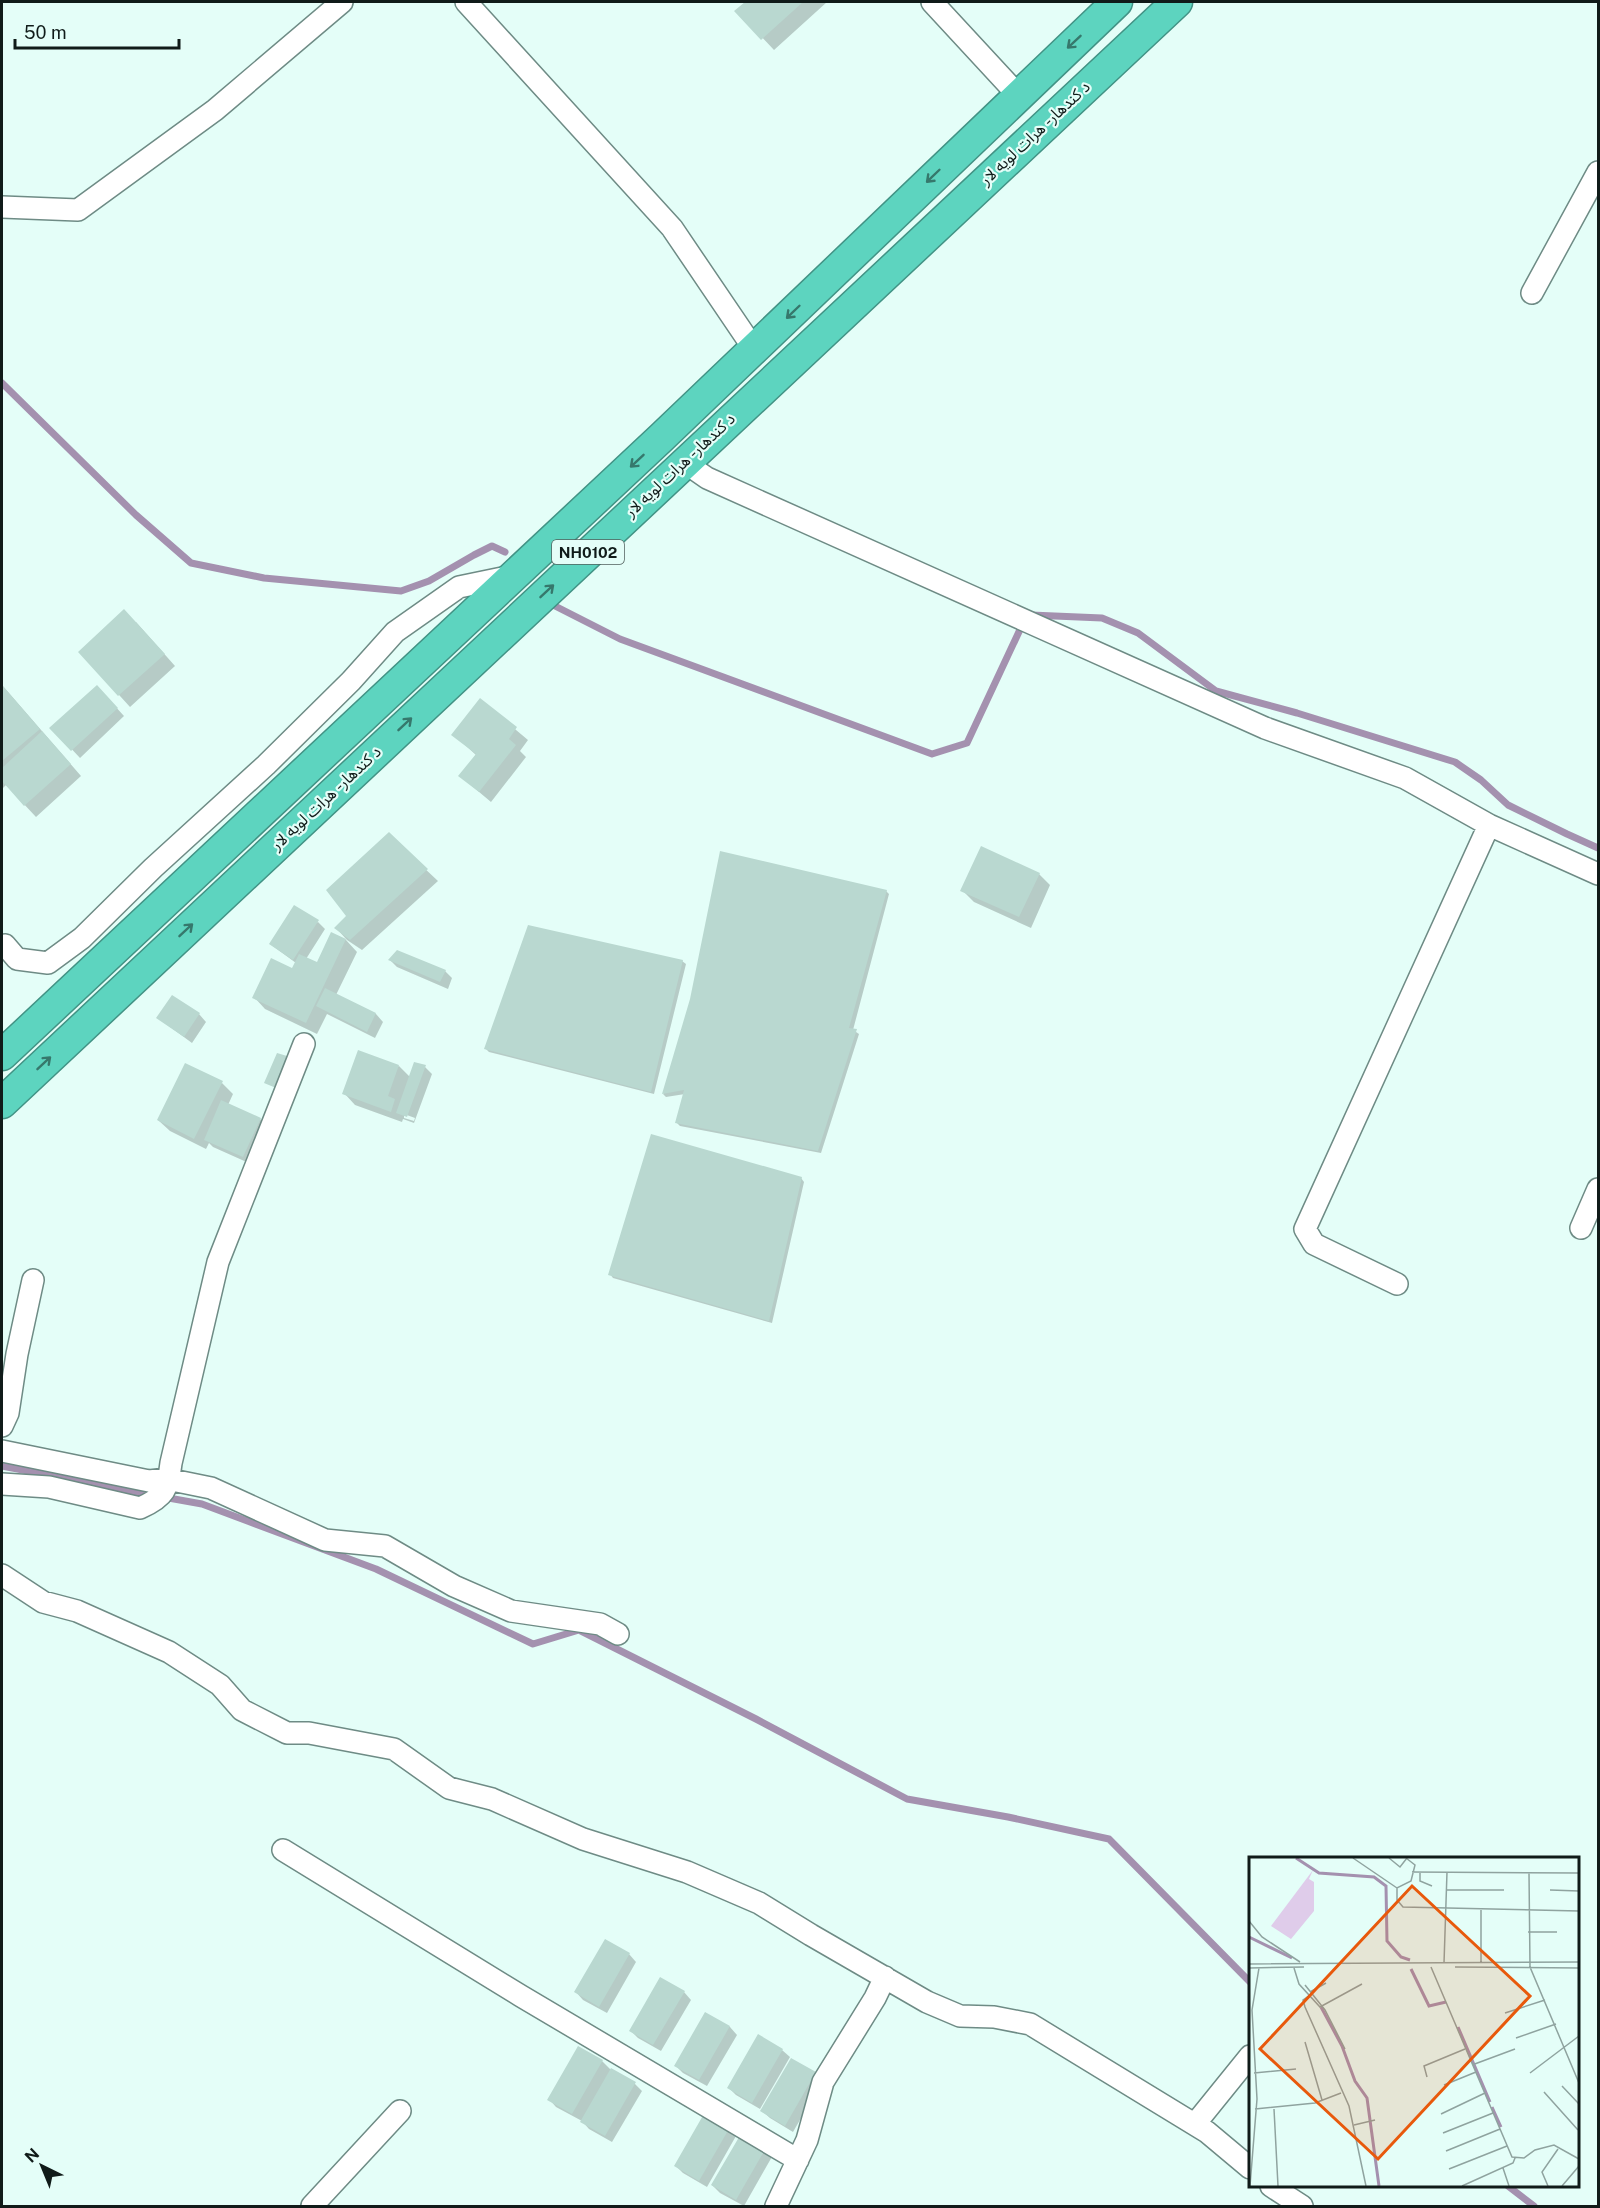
<svg xmlns="http://www.w3.org/2000/svg" width="1600" height="2208" viewBox="0 0 1600 2208" font-family="'Public Sans','Noto Sans Arabic',sans-serif">
<style>
.shadow{fill:#0003;fill-rule:evenodd}
.lines{fill:none;stroke-linecap:round;stroke-linejoin:round}
.stream{stroke:#a491af;stroke-width:7}
.building{fill:#b9d8d0}
.minor-casing{stroke:#6e8b85;stroke-width:24}
.highway-casing{stroke:#429385;stroke-width:33}
.minor{stroke:#fff;stroke-width:21}
.highway{stroke:#5dd4bf;stroke-width:30}
.oneway{stroke:#36786c}
.labels{text-anchor:middle;dominant-baseline:central;stroke-width:4.5;stroke-linejoin:round;paint-order:stroke}
.shield{fill:#e4fef8;stroke:#505f5c;stroke-width:1.5}
.shield-label{font-size:15px;font-weight:bold;fill:#101b19}
.street-label{font-size:16px;fill:#101b19;stroke:#e4fef8}
.inset-river{fill:none;stroke:#a491af;stroke-width:3}
.inset-road{fill:none;stroke:#8fa39f;stroke-width:1.5}
.view{fill:#e8590c;fill-opacity:0.15;stroke:#e8590c;stroke-width:3}
.inset-edge{fill:none;stroke:#101b19;stroke-width:3}
</style>
<rect width="100%" height="100%" fill="#e4fef8"/>
<path class="shadow" d="M747,2H827L774,50L737,11Z
M136,622L175,666L130,707L80,652Z
M2,685L81,776L36,817L6,785L2,789Z
M104,694L124,716L80,758L52,728Z
M480,700L528,740L520,751L526,757L491,802L460,776L476,755L453,734Z
M389,835L438,881L362,950L347,940L336,928L348,916Z
M1039,874L1050,885L1031,928L974,902L962,890Z
M886,891L889,894L853,1030L859,1034L821,1153L680,1126L677,1123L685,1094L666,1097L663,1094Z
M318,922L325,929L306,959L318,964L332,934L346,940L357,952L336,995L376,1014L383,1022L375,1038L327,1014L317,1034L265,1009L254,997L293,970L296,963L270,944Z
M390,960L445,971L452,978L448,989L397,967Z
M682,961L686,964L654,1094L489,1052L486,1049Z
M199,1014L206,1022L192,1043L158,1018Z
M399,1066L410,1077L425,1067L432,1074L414,1123L403,1119L402,1122L355,1105L344,1093ZM404,1114L415,1118L414,1121L404,1118Z
M222,1083L233,1094L228,1105L260,1119L268,1127L251,1164L213,1147L209,1143L206,1149L170,1131L158,1120Z
M801,1178L804,1182L772,1323L613,1278L610,1274Z
M629,1954L636,1962L607,2013L583,2000L576,1992Z
M684,1992L691,2000L661,2051L638,2038L630,2030Z
M706,2014L730,2027L737,2035L707,2086L683,2073L676,2066Z
M579,2048L602,2061L610,2069L635,2084L642,2091L612,2142L589,2129L582,2121L556,2107L549,2099Z
M782,2050L790,2057L760,2109L736,2095L729,2088Z
M792,2060L815,2073L823,2080L793,2132L770,2118L762,2111Z
M705,2115L736,2136L707,2187L683,2173L676,2166Z
M742,2134L773,2155L744,2206L720,2193L712,2185Z"/>
<g class="lines">
<path class="stream" d="M2,383L136,515L191,563L264,578L401,591L429,581L474,555L492,546L505,552
M555,606L620,639L932,754L967,743L1024,621
M1031,615L1102,618L1138,633L1216,691L1297,713L1455,762L1481,780L1508,805L1567,834L1598,848
M2,1466L152,1495
M163,1497L202,1504L376,1569L533,1644L579,1630L756,1719L907,1799L1008,1817L1109,1839L1250,1982
M1508,2186L1534,2206"/>
</g>
<path class="building" d="M745,2H803L761,40L734,11Z
M124,609L165,654L118,696L78,652Z
M2,685L40,729L2,761Z
M97,685L118,708L71,751L49,728Z
M480,698L517,727L509,739L516,745L479,792L458,776L476,754L451,735Z
M42,731L71,764L24,806L2,781V768Z
M389,832L428,869L350,940L334,928L346,916L326,890Z
M981,846L1040,873L1019,917L960,891Z
M720,851L887,890L849,1028L857,1029L818,1151L675,1123L684,1090L662,1094L690,999Z
M294,905L319,920L293,960L269,944Z
M528,925L683,960L651,1092L484,1049Z
M331,932L346,939L306,1023L252,998L271,958L292,968L299,954L317,962Z
M397,950L446,970L440,982L388,960Z
M325,988L376,1013L367,1032L316,1006Z
M172,995L200,1013L184,1037L156,1018Z
M293,1043L301,1047L281,1090L264,1083L277,1053L287,1056Z
M358,1050L399,1065L388,1096L395,1099L391,1112L342,1094Z
M414,1062L426,1065L407,1117L396,1113Z
M185,1063L223,1081L194,1139L157,1120Z
M221,1100L261,1118L243,1157L204,1140Z
M651,1134L802,1177L769,1321L608,1275Z
M605,1939L630,1953L599,2007L574,1992Z
M660,1977L685,1991L653,2045L629,2031Z
M705,2012L730,2026L699,2080L674,2066Z
M758,2034L783,2049L752,2103L727,2088Z
M578,2046L603,2060L572,2114L547,2100Z
M791,2058L816,2072L785,2126L760,2111Z
M611,2068L636,2082L605,2136L580,2122Z
M705,2112L730,2127L699,2181L674,2166Z
M742,2132L767,2146L736,2200L711,2185Z"/>
<g class="lines">
<defs>
<path id="minor" d="M466,2L672,228L754,349
M932,2L1018,95
M2,207L78,210L215,110L342,2
M1532,293L1598,172
M684,462L707,478L1265,728L1405,778L1489,825L1598,874
M5,945L17,959L48,963L82,938L153,868L266,765L351,681L395,632L459,587L512,576
M1581,1228L1598,1189
M1397,1284L1314,1244L1305,1229L1489,825
M2,1426L8,1413L17,1354L33,1280
M2,1451L149,1481L167,1479L211,1488L325,1540L385,1546L454,1586L511,1611L600,1624L618,1634
M2,1484L49,1487L140,1508C165,1497 168,1489 171,1463L218,1262L304,1044
M2,1575L43,1602L77,1611L169,1652L220,1685L242,1710L287,1733H309L394,1749L449,1788L492,1799L583,1839L687,1872L759,1903L811,1935L927,2002L960,2016L994,2017L1030,2024L1207,2132L1250,2168
M283,1850L521,1996L798,2160
M1195,2124L1250,2056
M1271,2186L1302,2206
M312,2206L400,2111
M776,2206L807,2140L823,2082L875,1998L885,1977"/>
<path id="highway" d="M2,1055L662,437L1117,2
M2,1103L1177,2"/>
</defs>
<use href="#minor" class="minor-casing"/>
<use href="#highway" class="highway-casing"/>
<use href="#minor" class="minor"/>
<use href="#highway" class="highway"/>
</g>
<defs><path id="oneway-shaft" d="M-6 0H5M1.5-3L5.5 0L1.5 3" fill="none" stroke-width="1.6" stroke-linecap="round" stroke-linejoin="round" transform="scale(1.5)"/></defs>
<g class="oneway">
<use href="#oneway-shaft" transform="translate(1074 42) rotate(137)"/>
<use href="#oneway-shaft" transform="translate(933 176) rotate(136)"/>
<use href="#oneway-shaft" transform="translate(793 312) rotate(136)"/>
<use href="#oneway-shaft" transform="translate(637 461) rotate(137)"/>
<use href="#oneway-shaft" transform="translate(547 591) rotate(-43)"/>
<use href="#oneway-shaft" transform="translate(405 724) rotate(-43)"/>
<use href="#oneway-shaft" transform="translate(186 930) rotate(-43)"/>
<use href="#oneway-shaft" transform="translate(44 1063) rotate(-43)"/>
</g>
<g class="labels">
<rect class="shield" x="552" y="540" width="72" height="24" rx="4.5"/>
<g class="shield-label">
<text x="588" y="552">NH0102</text>
</g>
<g class="street-label">
<text transform="translate(1035 133) rotate(-43)">د کندهار - هرات لويه لار</text>
<text transform="translate(680 465) rotate(-43)">د کندهار - هرات لويه لار</text>
<text transform="translate(326 798) rotate(-43)">د کندهار - هرات لويه لار</text>
</g>
</g>
<g transform="translate(1249 1857)">
<rect width="330" height="330" fill="#e4fef8"/>
<path d="M64,13L60,22L65,25V54L42,82L22,69Z" fill="#dfccea"/>
<path class="inset-river" d="M47,1L70,16L125,20L137,29L138,84L152,100L161,103M0,80L43,101M162,112L180,149L197,145M72,150L93,189L106,224L118,241L130,329M209,170L241,245M243,250L252,270"/>
<path class="inset-road" d="M104,1L148,31L162,24L166,8L157,1M140,1L151,10L158,1M163,15L330,16M171,15V24L183,29M280,16L281,110L330,226M148,31V43L154,50L330,54M198,33H255M301,33L330,34M0,64L13,80L51,105M279,75H308M232,105V53M195,106L198,15M0,107L330,105M182,110L263,300L275,301L286,293L305,288L330,302M206,110L330,111M0,111L55,110M45,111L50,127L71,150L113,127M56,128L76,153L96,192M61,135L77,126M61,138L54,143L56,150L100,249L117,329M256,156L296,143M267,181L307,167M56,185L73,243M223,208L266,192M5,216L47,212M281,216L330,179M178,220L175,209L216,192M195,228L227,215M313,229L330,247M295,235L329,273M6,252L66,246L92,236M25,252L29,329M192,257L236,236M105,268L126,263M194,276L244,256M197,294L251,272M254,311L260,329M200,312L258,289M1,329L8,242L3,153L10,111M213,329L264,306L266,301M299,329L293,315L309,292M313,329L330,309"/>
<path class="view" d="M163,29L281,139L129,302L11,192Z"/>
<rect width="330" height="330" class="inset-edge"/>
</g>
<rect width="1600" height="2208" fill="none" stroke="#101b19" stroke-width="6"/>
<g transform="translate(42 2166) rotate(317)" stroke="#e4fef8" stroke-width="4.5" paint-order="stroke">
<path d="M0-4.5L10 22L0 15L-10 22Z" fill="#101b19"/>
<text y="-9" font-size="16" font-weight="bold" text-anchor="middle" fill="#101b19">N</text>
</g>
<path d="M15 39v9h164v-9" fill="none" stroke="#101b19" stroke-width="3"/>
<text x="24" y="39" font-size="18" fill="#101b19" stroke="#e4fef8" stroke-width="4.5" paint-order="stroke">50 m</text>
</svg>
